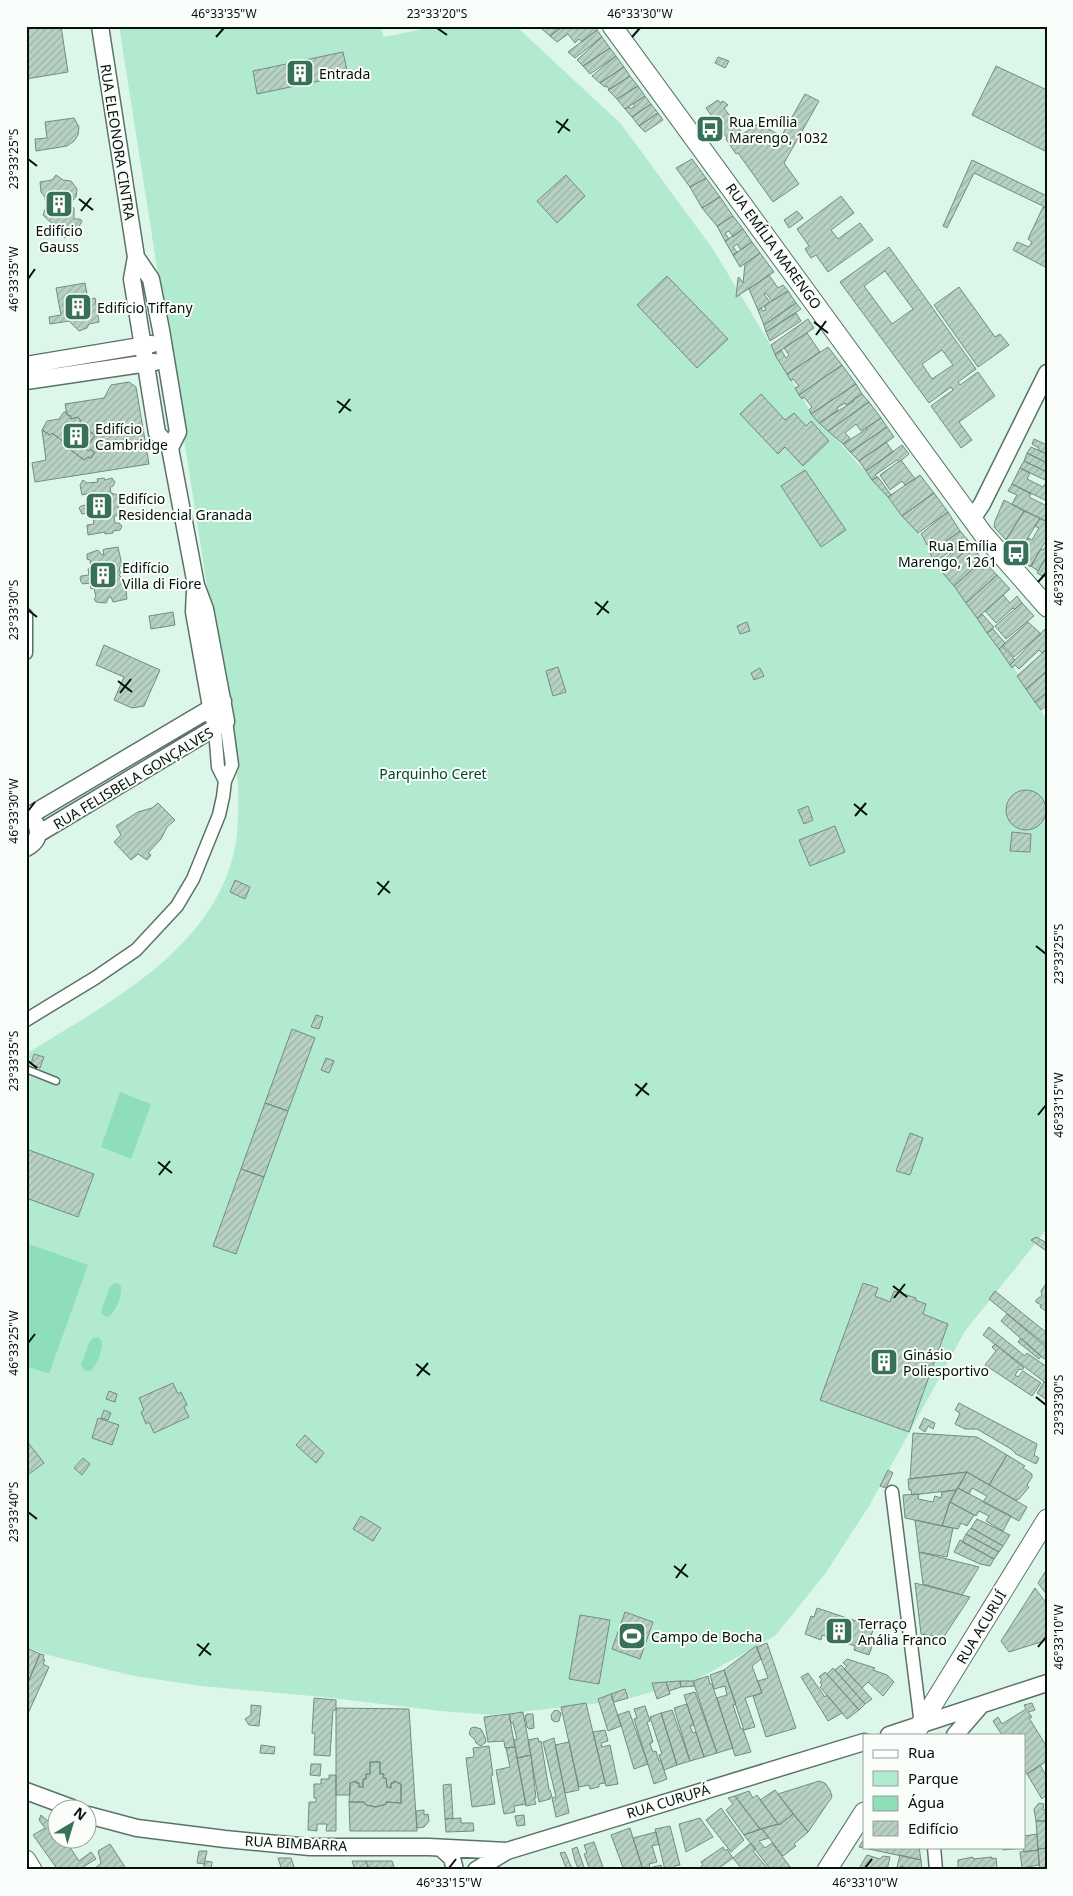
<svg xmlns="http://www.w3.org/2000/svg" width="1073" height="1896" viewBox="0 0 1073 1896" font-family="'Noto Sans',sans-serif">
<style>
.park{fill:#b2ead0}
.water{fill:#8fdeba}
.building{fill:url(#building-hatch);stroke:#738c80;fill-rule:evenodd}
.lines{fill:none;stroke-linecap:round;stroke-linejoin:round}
.service-casing{stroke:#5b7367;stroke-width:9}
.minor-casing{stroke:#5b7367;stroke-width:15}
.tertiary-casing{stroke:#5b7367;stroke-width:19}
.secondary-casing{stroke:#5b7367;stroke-width:21}
.service{stroke:#fff;stroke-width:6}
.minor{stroke:#fff;stroke-width:12}
.tertiary{stroke:#fff;stroke-width:16}
.secondary{stroke:#fff;stroke-width:19}
.ticks{fill:none;stroke:#07110c;stroke-width:2}
.labels{text-anchor:middle;dominant-baseline:central;stroke-width:4;stroke-linejoin:round;paint-order:stroke}
.poi-label{font-size:14px;fill:#07110c;stroke:#f9fefb;text-anchor:start}
.street-label{font-size:14px;fill:#07110c;stroke:#f9fefb}
.park-label{font-size:14px;fill:#00442e;stroke:#f9fefb}
.neatline{fill:none;stroke:#07110c;stroke-width:2}
.ticks-label{font-size:12px;text-anchor:middle;fill:#07110c}
</style>
<defs>
<pattern id="building-hatch" width="6" height="6" patternUnits="userSpaceOnUse" patternTransform="scale(1.25)"><rect width="6" height="6" fill="#b7d1c4"/><path d="M-1 1l2-2M0 6l6-6M5 7l2-2" fill="none" stroke="#9cb2a7"/></pattern>
</defs>
<rect width="100%" height="100%" fill="#dcf7e9"/>
<path class="park" d="M119,26H380L384,37L438,26H516L621,124L713,249L809,409L909,520L1018,674L1047,720V1229L965,1331L869,1506L825,1574L775,1636L696,1680L619,1701L491,1715L440,1711L323,1697L201,1686L134,1676L44,1654L26,1647V1054C106,1004 211,952 234,852C239,830 238,806 238,783Z"/>
<path class="water" d="M120,1092L151,1104L131,1159L101,1147Z
M26,1243L88,1265L49,1374L26,1366Z
M114,1283L120,1284C124,1292 116,1314 107,1317L103,1315L101,1311L110,1287Z
M98,1337L102,1341C103,1350 97,1365 91,1371H85L81,1365L90,1341L93,1338Z"/>
<path class="building" d="M26,26H61L68,72L26,79Z
M546,26H563L550,36L542,29Z
M563,26H595L597,30L582,42L579,39L575,43L568,34L557,42L550,36Z
M597,30L602,37L575,58L568,52Z
M602,37L610,48L583,66L577,60Z
M610,48L616,56L590,74L583,66Z
M343,52L348,75L257,94L253,71Z
M616,56L624,67L600,83L592,76Z
M718,57L729,61L725,68L715,63Z
M996,66L1047,90V152L972,115Z
M624,67L630,76L609,90L607,86L605,87L600,83Z
M630,76L638,86L617,99L608,90Z
M638,86L645,96L625,109L617,99Z
M805,94L819,101L784,163L799,184L773,202L738,153L736,154L726,139L727,138L706,108L718,100L720,103L723,101L728,105L724,108L743,134L759,123L787,140V138L782,135Z
M645,96L651,104L632,117L625,109L629,107L630,109L635,106L633,104Z
M651,104L658,113L639,126L632,117Z
M658,113L663,120L645,132L639,126Z
M74,118L79,127L78,135L74,141L67,146L36,151L35,139L47,138L45,122Z
M692,159L706,178L690,187L676,168Z
M972,160L1047,196V208L974,173L947,228L943,226Z
M56,175L63,180L71,181L77,189L76,197L72,201V207L74,208V219H80L82,221L77,230H73L65,238L63,237L62,233L43,215L46,207L45,197L41,192L40,182L52,180Z
M566,175L585,196L557,223L537,201Z
M706,178L720,197L702,208L690,187Z
M841,196L854,213L831,230L838,239L860,223L873,240L828,272L816,255L811,258L805,249L809,246L797,229Z
M720,197L733,216L717,226L702,208Z
M1043,207L1047,209V268L1013,250L1017,242L1029,247L1032,242L1028,239Z
M797,211L803,218L789,228L784,220Z
M733,216L743,229L733,237L729,231L725,233L729,239L725,241L717,226Z
M743,229L752,242L741,250L737,244L733,247L737,252L733,255L725,241Z
M752,242L760,253L740,267L733,255Z
M889,247L976,369L958,382L960,385L978,372L995,396L959,422L972,440L961,448L931,406L953,390L951,387L929,403L840,282ZM885,271L913,309L892,324L864,286ZM942,350L953,365L932,379L922,364Z
M760,253L774,272L736,297L738,278L739,277L743,283L745,264Z
M769,275L778,288L783,285L788,291L772,301L766,293L764,294L770,302L758,310L749,289Z
M667,276L728,339L697,368L637,305Z
M85,283L88,300L95,298L99,322L89,324L87,328L79,331L69,321L50,324L49,317L61,315L56,288Z
M959,287L995,337L1000,334L1009,345L978,367L934,305Z
M788,291L796,303L764,325L758,310L761,308L763,311L766,310L764,306Z
M796,303L801,309L766,332L764,325Z
M796,313L801,321L770,341L766,332Z
M808,319L814,328L775,354L771,345Z
M807,333L820,352L787,374L775,355L781,350L786,358L789,355L784,348Z
M828,347L842,365L799,395L795,388L799,386L793,379L791,381L787,374Z
M842,365L856,384L811,414L809,410L812,407L804,397L802,399L799,395Z
M129,382L136,387L149,464L35,482L32,463L46,460L42,430L50,435L52,433L71,447V450L84,460L88,457L91,458L95,453L90,449L88,451L86,449L95,435L89,431L90,429L88,427L83,432L81,430L80,419L78,417L71,419V416L67,415L65,404L104,398L111,385Z
M856,384L862,394L846,405L845,403L837,408L838,410L819,423L811,414Z
M761,394L785,420L794,413L806,426L811,421L829,441L803,466L785,447L778,454L740,414Z
M862,394L869,402L828,431L819,423L854,401L853,400Z
M869,402L881,418L861,431L856,424L845,433L850,438L843,444L828,431Z
M64,412H66L71,419L78,417L80,419L81,430L83,432L88,427L90,429L89,431L95,435L86,449L88,451L90,449L94,452L91,458L88,457L84,460L71,450V447L52,433L50,435L42,430L47,421L59,419Z
M881,418L887,427L850,452L843,444L867,429L866,428Z
M887,427L894,437L859,461L850,452Z
M1034,439L1047,445V454L1038,450L1039,448L1032,444Z
M886,442L893,452L866,471L859,461Z
M902,445L909,454L899,462L897,460L875,475L877,477L872,480L866,471Z
M1031,447L1047,454V463L1027,453Z
M1027,453L1047,463V472L1024,461Z
M901,460L915,479L905,485L902,481L890,490L880,475Z
M1024,461L1047,472V481L1020,468Z
M1020,468L1030,473L1027,479L1043,487L1047,481V501L1012,484Z
M805,470L846,530L821,547L781,486Z
M920,475L934,493L902,516L888,497Z
M878,477L891,495L888,497L872,480Z
M104,478L105,480L112,478L115,482L113,486L110,487L111,493L118,495L117,499L121,502L118,507L120,513L114,517L115,523H119L122,526L120,530L113,531V533L105,534V532L88,535L87,525L94,524L92,512L82,514L79,508L81,506L91,504L90,493L82,495L80,485L83,480L87,483L98,482L97,479Z
M1012,484L1031,494L1029,497L1047,506V522L1012,504L1017,495L1008,491Z
M934,493L948,512L918,533L902,516Z
M1004,500L1024,511L1006,540L994,527L995,521Z
M1024,511L1040,518L1018,554L1006,540Z
M948,512L960,531L940,546L935,539L927,545L921,534Z
M1040,518L1047,522V539L1030,567L1018,554L1028,538L1032,540L1039,528L1035,526Z
M960,531L967,539L935,562L930,553Z
M967,539L972,545L942,572L935,562L939,559L941,562Z
M1047,545V556L1038,571L1031,566L1041,549L1043,550Z
M971,546L983,560L954,586L942,572Z
M118,547L122,565L120,566L119,571L121,572L119,575L122,578V581L125,582L127,599L113,602L111,597H109L106,603L96,602L94,599L96,597L94,588L91,589L90,583L83,584L81,582L80,578L81,576L89,575L88,569L91,568L90,560L87,559V554L98,550L102,555H104L103,550L105,549Z
M1047,556V573L1044,577L1037,573Z
M983,560L997,575L966,603L954,586Z
M997,575L1010,589L977,618L966,603Z
M1003,595L1010,603L1017,596L1022,603L1015,609L1013,608L996,623L985,611Z
M1022,603L1034,616L1006,639L995,626Z
M173,612L175,625L151,629L149,616Z
M982,614L994,627L987,633L977,618Z
M747,622L750,631L740,634L737,626Z
M1028,622L1041,634L1014,657L1003,645Z
M993,629L1005,643L999,649L987,633Z
M1045,629L1047,649L1042,653L1039,650L1019,669L1015,665L1012,668L1010,665Z
M104,645L160,670L144,706L132,708L114,700L124,677L96,665Z
M1002,646L1015,660L1010,665L999,649Z
M1047,649V671L1026,689L1017,676Z
M558,667L566,692L553,696L546,671Z
M760,668L764,676L754,680L751,673Z
M1047,671V692L1035,702L1026,689Z
M1047,692V705L1041,710L1035,702Z
M1006 810a20 20 0 1 1 40 0a20 20 0 1 1-40 0Z
M158,803L175,820L167,827L161,839L148,853L151,855L147,860L138,854L131,860L114,842L121,835L116,826L138,812L152,808Z
M808,806L813,820L804,824L798,810Z
M835,826L845,852L810,866L799,840Z
M1012,832L1031,834L1030,852L1010,851Z
M235,880L250,887L245,899L230,892Z
M316,1015L323,1017L319,1029L311,1027Z
M292,1029L315,1038L288,1111L265,1103Z
M34,1054L44,1057L40,1068L31,1064Z
M326,1058L334,1061L329,1073L321,1070Z
M265,1103L288,1111L264,1177L241,1169Z
M910,1133L923,1138L910,1175L896,1171Z
M26,1149L94,1174L78,1217L26,1198Z
M241,1169L264,1177L236,1254L213,1246Z
M1036,1237L1047,1243L1045,1250L1031,1240Z
M863,1283L878,1288L875,1296L890,1302L894,1291L916,1298L915,1300L926,1304L923,1314L948,1324L909,1432L820,1400Z
M1045,1285L1047,1286V1312L1040,1307L1041,1305L1036,1302V1300L1042,1295L1041,1291Z
M995,1291L1047,1333V1346L989,1299Z
M1007,1314L1047,1348V1357L1044,1359L1001,1321Z
M989,1327L1025,1356L1027,1353L1047,1367V1384L983,1335Z
M1021,1338L1041,1356L1039,1359L1018,1342Z
M995,1344L1024,1368L1022,1370L1019,1369L1015,1375L1018,1377L1023,1371L1041,1383L1032,1396L985,1365L996,1351L992,1347Z
M1044,1382L1047,1384V1400L1037,1393Z
M173,1383L178,1394L181,1392L187,1405L184,1407L189,1417L154,1433L149,1422L146,1424L141,1412L144,1410L139,1398Z
M109,1391L117,1394L115,1402L106,1399Z
M959,1403L1037,1444L1034,1455L1039,1458L1036,1464L1016,1454L1011,1449L977,1429H965L955,1424L960,1413L955,1410Z
M104,1410L111,1413L108,1420L101,1418Z
M98,1418L119,1425L112,1445L92,1438Z
M924,1418L935,1423L933,1429L928,1426L925,1432L919,1428Z
M913,1433L977,1437L1007,1455L989,1485L967,1472L910,1479Z
M305,1435L324,1453L316,1463L296,1445Z
M26,1440L44,1463L26,1476Z
M1007,1455L1025,1466L1023,1468L1032,1474V1477L1027,1485L1029,1487L1019,1499L1015,1500L989,1485Z
M83,1458L90,1464L82,1475L74,1468Z
M888,1470L893,1473L886,1488L880,1486Z
M967,1472L956,1490L912,1495L911,1490H909L908,1479Z
M967,1472L1027,1507L1019,1521L983,1502L987,1496L972,1488L969,1494L958,1488Z
M958,1488L1011,1516L1003,1531L986,1521L989,1516L979,1511L976,1516L950,1502Z
M956,1490L950,1501L942,1526L905,1518L903,1495L919,1494L918,1499L933,1502L935,1496L941,1498L942,1492Z
M950,1502L974,1515L967,1526L961,1523L958,1529L942,1526Z
M361,1516L381,1528L373,1541L353,1529Z
M977,1519L1010,1535L1003,1546L971,1528Z
M915,1520L953,1528L947,1557L919,1552Z
M971,1528L1003,1546L999,1552L966,1534Z
M966,1534L999,1552L994,1559L962,1542Z
M960,1540L994,1559L990,1566L980,1564L954,1552Z
M919,1552L979,1567L962,1595L923,1584Z
M1047,1569V1595L1038,1583Z
M915,1583L970,1597L943,1638L921,1634Z
M1035,1588L1047,1604V1640L1009,1652L1001,1641Z
M817,1608L874,1627L871,1636L875,1638L869,1655L854,1650L855,1646L822,1635L821,1640L805,1634L811,1616L814,1617Z
M625,1612L653,1622L640,1659L612,1649Z
M580,1615L610,1620L599,1684L569,1679Z
M767,1643L796,1728L766,1737L753,1696L762,1693L758,1681L768,1678L757,1647Z
M756,1646L761,1659L752,1666L762,1693L745,1698L755,1727L744,1730L724,1670Z
M29,1649L40,1654L26,1687V1656Z
M40,1654L44,1655L43,1659L45,1660L43,1664L49,1667L26,1718V1687Z
M847,1659L875,1668L873,1670L887,1675L894,1682L883,1696L868,1682L862,1688L844,1669L847,1666L843,1663Z
M841,1665L872,1699L865,1704L835,1670Z
M833,1668L865,1704L859,1710L827,1674Z
M724,1670L736,1704L733,1705L741,1729H743L751,1752L735,1756L717,1698L727,1695L725,1686L714,1689L710,1675Z
M825,1672L859,1710L847,1719L820,1687L822,1685L820,1682L822,1680L819,1677Z
M808,1673L825,1697L827,1695L842,1713L828,1721L801,1677Z
M708,1676L710,1684H712L733,1748L717,1753L693,1681Z
M680,1681H693L695,1686L681,1687Z
M680,1681L681,1687L669,1691L666,1682Z
M666,1682L670,1694L657,1699L652,1683Z
M625,1689L628,1698L614,1702L611,1694Z
M695,1692L717,1753L704,1757L684,1695Z
M611,1694L621,1726L608,1731L598,1699Z
M314,1698L336,1700V1710H333L330,1756L314,1755L315,1734L312,1733Z
M586,1703L605,1783L599,1784V1787L590,1789L589,1785L579,1787L561,1707Z
M1032,1703L1035,1710L1028,1712L1032,1717L1029,1718L1047,1747V1761L1027,1774L1024,1770V1735H1002L993,1721L998,1717L1002,1724L1026,1709L1024,1705Z
M687,1704L694,1725L690,1726L693,1733L696,1732L704,1757L690,1761L674,1708Z
M251,1705L261,1706L259,1726L249,1725L245,1719L251,1715Z
M645,1706L650,1721L647,1722L653,1742L650,1744L653,1752L656,1751L659,1761H661L667,1779L654,1784L634,1719L637,1718L634,1709Z
M336,1708L409,1709L417,1831H350L349,1802H364L366,1805L376,1807L386,1804V1802L401,1803V1784L394,1781V1783H391V1788L387,1787L386,1778H383L384,1774H380V1762H370V1774H366V1779H363V1787H359V1783H356V1781L350,1783V1795H336Z
M557,1710L561,1713L559,1721L555,1722L552,1720L551,1715L554,1711Z
M672,1710L690,1761L677,1765L661,1713Z
M629,1711L648,1764L634,1769L618,1715Z
M523,1712L531,1755L517,1758L514,1740L517,1739L513,1723H511L509,1714Z
M661,1713L677,1765L664,1770L659,1755L662,1754L650,1717Z
M509,1714L515,1747L505,1748L504,1741L488,1742L484,1717Z
M527,1714H533L534,1728L529,1729L527,1727L525,1716Z
M475,1727L481,1729L485,1737L486,1742L481,1746L476,1743L475,1740L469,1734L471,1728Z
M605,1730L608,1741L601,1743L602,1747L610,1745L618,1784L606,1786L593,1732Z
M538,1738L539,1742L541,1741L549,1790H550L552,1797H550V1799L539,1802L528,1740Z
M554,1738L569,1813L556,1817L552,1798L556,1797L543,1742Z
M569,1742L579,1790L565,1793L555,1745Z
M261,1745L275,1747L274,1754L260,1753Z
M489,1746L493,1775L491,1776L495,1804L472,1807L466,1758L474,1757L473,1748Z
M515,1747L526,1804L514,1806L515,1812L504,1814L496,1770L510,1767L506,1748Z
M531,1755L536,1798L534,1799L536,1804L526,1806L517,1758Z
M370,1762H380V1774H384L383,1778H386L387,1787L391,1788V1783H394V1781L401,1784V1803L386,1802V1804L376,1807L366,1805L364,1802H349L350,1783L356,1781V1783H359V1787H363V1779H366V1774H370Z
M311,1764H321L320,1776L310,1775Z
M1040,1765L1047,1777V1794L1042,1799L1027,1774Z
M329,1775H336V1831H326L327,1824H317V1831L308,1830L309,1802H316V1798H314V1784H321V1779H329Z
M819,1781L825,1783L830,1790L832,1797L808,1832L778,1794Z
M451,1784L453,1818L445,1819L443,1785Z
M775,1790L793,1814L779,1825L760,1800Z
M749,1791L753,1798L757,1795L778,1824L760,1829L735,1796Z
M735,1796L760,1829L744,1835L726,1810L733,1804L728,1798Z
M1039,1803L1044,1804L1043,1810H1047V1821H1036L1034,1809Z
M721,1808L744,1840L731,1852L706,1820Z
M424,1810V1815L428,1814L429,1821L424,1827L417,1828L416,1811Z
M793,1814L808,1832L794,1844L796,1846L783,1856L762,1829L778,1824L779,1825Z
M41,1815L56,1828L58,1838H64L79,1861L91,1852L96,1859L78,1870H58L33,1835L45,1828L39,1820Z
M524,1815L525,1825L517,1826L515,1816Z
M461,1818V1823H473L474,1831L446,1832L445,1819Z
M700,1818L713,1837L686,1852L679,1824Z
M1036,1821H1047V1848L1038,1849Z
M670,1826L680,1865L674,1866L675,1870H665L655,1829Z
M630,1828L633,1838L643,1870H624L611,1835Z
M762,1829L769,1838L759,1841L765,1848L772,1843L791,1868L789,1870H771L744,1835Z
M656,1832L659,1844L652,1846L657,1862L649,1864L650,1868L661,1865L663,1870H643L633,1838Z
M1037,1834L1038,1850L1024,1852L1023,1848L1003,1850V1847H1024V1836Z
M864,1839V1847H919L921,1860L859,1847Z
M594,1842L604,1870H590L584,1854L587,1853L584,1845Z
M751,1843L756,1849L753,1851L769,1870H739L741,1868L733,1858Z
M110,1844L127,1870H93L101,1863L98,1851Z
M577,1847L585,1870H579L575,1861L572,1849Z
M723,1847L725,1851L727,1849L733,1858L716,1870H697L703,1865L701,1862Z
M1047,1848V1870H1040L1038,1849Z
M1038,1850L1039,1865L1022,1868L1020,1852Z
M199,1851H207L204,1864L197,1863Z
M565,1852L570,1864L573,1870H567L560,1853Z
M867,1855L880,1859L883,1856L890,1857L887,1870H858Z
M900,1855L921,1860L922,1870H912L901,1866V1868L897,1867Z
M973,1857V1859L992,1857V1859L996,1858L997,1868L958,1870V1860Z
M278,1858H291L295,1870H282Z
M205,1861L212,1862L211,1870H203Z
M352,1861H366L369,1870H355Z
M366,1861H392L395,1870H369Z"/>
<g class="lines">
<defs>
<path id="service" d="M26,1069L56,1081"/>
<path id="minor" d="M26,615V653
M215,729L218,767L225,781
M26,1020L95,978L136,950L177,906L193,879L219,815L223,797L225,781L232,765L226,721
M892,1492L921,1725
M934,1847L936,1870"/>
<path id="tertiary" d="M136,257L151,279L161,330L178,432L170,448
M26,365L152,344
M26,381L155,362
M972,519L982,504L1047,373
M195,590L194,612L213,718
M27,817L223,701
M38,834L226,721L205,609L196,585L170,448L157,433L132,279L136,257L100,26
M26,848C36,843 41,835 36,824
M889,1735L1047,1683
M955,1735L981,1705
M26,1791L72,1808
M88,1815L137,1828L225,1839L310,1847H429L507,1851
M441,1848L452,1858L455,1870
M476,1870L507,1851L864,1742"/>
<path id="secondary" d="M612,26L983,534L1047,607
M914,1735L1047,1519
M26,1860L32,1870
M827,1870L864,1812"/>
</defs>
<use href="#service" class="service-casing"/>
<use href="#minor" class="minor-casing"/>
<use href="#tertiary" class="tertiary-casing"/>
<use href="#secondary" class="secondary-casing"/>
<use href="#service" class="service"/>
<use href="#minor" class="minor"/>
<use href="#tertiary" class="tertiary"/>
<use href="#secondary" class="secondary"/>
</g>
<path class="ticks" d="M437,28L447,35M216,37L224,28M632,37L640,28M556,121L570,131M558,133L568,119M28,159L37,166M79,199L93,210M81,211L91,198M28,279L35,269M814,322L828,333M816,335L826,321M337,401L351,411M339,413L350,399M1038,582L1046,573M595,602L609,613M28,610L37,617M597,615L608,601M118,681L132,692M120,693L131,679M854,804L867,815M28,811L35,802M855,816L866,803M377,882L390,893M378,895L389,881M1036,946L1046,954M28,1061L37,1068M635,1084L649,1095M636,1096L647,1083M1038,1115L1046,1105M158,1162L172,1173M159,1175L170,1161M893,1286L907,1297M894,1298L905,1284M28,1343L35,1334M416,1364L430,1375M417,1376L428,1363M1036,1397L1046,1405M28,1512L37,1519M674,1566L688,1577M676,1578L686,1564M197,1644L211,1655M1038,1647L1046,1637M199,1656L209,1643M449,1868L456,1859M865,1868L872,1859"/>
<defs>
<symbol id="building-square" viewBox="-11 -11 22 22"><rect x="-9" y="-9" width="18" height="18" rx="4" fill="#387159" stroke="#f9fefb"/><path d="M-4-6H4V6H1V3H-1V6H-4ZM-2.5-4.3h1.7v1.8h-1.7ZM.8-4.3h1.7v1.8H.8ZM-2.5-1h1.7V.8h-1.7ZM.8-1h1.7V.8H.8Z" fill="#fff"/></symbol>
<symbol id="bus-square" viewBox="-11 -11 22 22"><rect x="-9" y="-9" width="18" height="18" rx="4" fill="#387159" stroke="#f9fefb"/><path d="M-5-6H5V4H4V6H2V4H-2V6H-4V4H-5ZM-3.5-4V0h7V-4ZM-3.5 1.2v1.5H-2V1.2ZM2 1.2v1.5H3.5V1.2Z" fill="#fff"/></symbol>
<symbol id="stadium-square" viewBox="-11 -11 22 22"><rect x="-9" y="-9" width="18" height="18" rx="4" fill="#387159" stroke="#f9fefb"/><path d="M0-5a6.5 5 0 1 0 0 10a6.5 5 0 1 0 0-10ZM-3.5-1.8h7v3.6h-7Z" fill="#fff"/></symbol>
</defs>
<g fill-rule="evenodd">
<use href="#building-square" x="284" y="57" width="32" height="32"/>
<use href="#bus-square" x="694" y="113" width="32" height="32"/>
<use href="#building-square" x="43" y="188" width="32" height="32"/>
<use href="#building-square" x="62" y="291" width="32" height="32"/>
<use href="#building-square" x="60" y="420" width="32" height="32"/>
<use href="#building-square" x="83" y="490" width="32" height="32"/>
<use href="#bus-square" x="1000" y="537" width="32" height="32"/>
<use href="#building-square" x="87" y="559" width="32" height="32"/>
<use href="#building-square" x="868" y="1346" width="32" height="32"/>
<use href="#building-square" x="823" y="1615" width="32" height="32"/>
<use href="#stadium-square" x="616" y="1620" width="32" height="32"/>
</g>
<g class="labels">
<g class="poi-label">
<text x="319" y="73">Entrada</text>
<text x="729" y="121">Rua Emília<tspan x="729" dy="16">Marengo, 1032</tspan></text>
<text x="59" y="230" text-anchor="middle">Edifício<tspan x="59" dy="16">Gauss</tspan></text>
<text x="97" y="307">Edifício Tiffany</text>
<text x="95" y="428">Edifício<tspan x="95" dy="16">Cambridge</tspan></text>
<text x="118" y="498">Edifício<tspan x="118" dy="16">Residencial Granada</tspan></text>
<text x="997" y="545" text-anchor="end">Rua Emília<tspan x="997" dy="16">Marengo, 1261</tspan></text>
<text x="122" y="567">Edifício<tspan x="122" dy="16">Villa di Fiore</tspan></text>
<text x="903" y="1354">Ginásio<tspan x="903" dy="16">Poliesportivo</tspan></text>
<text x="858" y="1623">Terraço<tspan x="858" dy="16">Anália Franco</tspan></text>
<text x="651" y="1636">Campo de Bocha</text>
</g>
<g class="street-label">
<text transform="translate(118 142) rotate(81)">RUA ELEONORA CINTRA</text>
<text transform="translate(774 246) rotate(54)">RUA EMÍLIA MARENGO</text>
<text transform="translate(133 778) rotate(-31)">RUA FELISBELA GONÇALVES</text>
<text transform="translate(981 1627) rotate(-59)">RUA ACURUÍ</text>
<text transform="translate(668 1801) rotate(-17)">RUA CURUPÁ</text>
<text transform="translate(296 1843) rotate(3)">RUA BIMBARRA</text>
</g>
<g class="park-label">
<text x="433" y="773">Parquinho Ceret</text>
</g>
</g>
<rect width="1073" height="1896" fill="none" stroke="#f9fefb" stroke-width="55"/>
<rect x="863" y="1734" width="162" height="115" fill="#f9fefb" stroke="#989f9b"/>
<rect x="873" y="1750" width="25" height="8" fill="#ffffff" stroke="#989f9b"/>
<text x="908" y="1758" font-size="15" fill="#07110c">Rua</text>
<rect x="873" y="1771" width="25" height="15" fill="#b2ead0" stroke="#989f9b"/>
<text x="908" y="1784" font-size="15" fill="#07110c">Parque</text>
<rect x="873" y="1796" width="25" height="15" fill="#8fdeba" stroke="#989f9b"/>
<text x="908" y="1808" font-size="15" fill="#07110c">Água</text>
<rect x="873" y="1821" width="25" height="15" fill="url(#building-hatch)" stroke="#989f9b"/>
<text x="908" y="1834" font-size="15" fill="#07110c">Edifício</text>
<g transform="translate(72 1824) rotate(38)"><circle r="24" fill="#f9fefb" stroke="#989f9b"/>
<path d="M0-4L9 19L0 12L-9 19Z" fill="#387159"/>
<text y="-8" font-size="14" font-weight="bold" text-anchor="middle" fill="#07110c">N</text>
</g>
<rect x="28" y="28" width="1018" height="1840" class="neatline"/>
<g class="ticks-label">
<text x="224" y="18">46°33'35"W</text>
<text x="437" y="18">23°33'20"S</text>
<text x="640" y="18">46°33'30"W</text>
<text transform="translate(14 159) rotate(-90)" y="4">23°33'25"S</text>
<text transform="translate(14 279) rotate(-90)" y="4">46°33'35"W</text>
<text transform="translate(1059 573) rotate(-90)" y="4">46°33'20"W</text>
<text transform="translate(14 610) rotate(-90)" y="4">23°33'30"S</text>
<text transform="translate(14 811) rotate(-90)" y="4">46°33'30"W</text>
<text transform="translate(1059 954) rotate(-90)" y="4">23°33'25"S</text>
<text transform="translate(14 1061) rotate(-90)" y="4">23°33'35"S</text>
<text transform="translate(1059 1105) rotate(-90)" y="4">46°33'15"W</text>
<text transform="translate(14 1343) rotate(-90)" y="4">46°33'25"W</text>
<text transform="translate(1059 1405) rotate(-90)" y="4">23°33'30"S</text>
<text transform="translate(14 1512) rotate(-90)" y="4">23°33'40"S</text>
<text transform="translate(1059 1637) rotate(-90)" y="4">46°33'10"W</text>
<text x="449" y="1887">46°33'15"W</text>
<text x="865" y="1887">46°33'10"W</text>
</g>
</svg>
